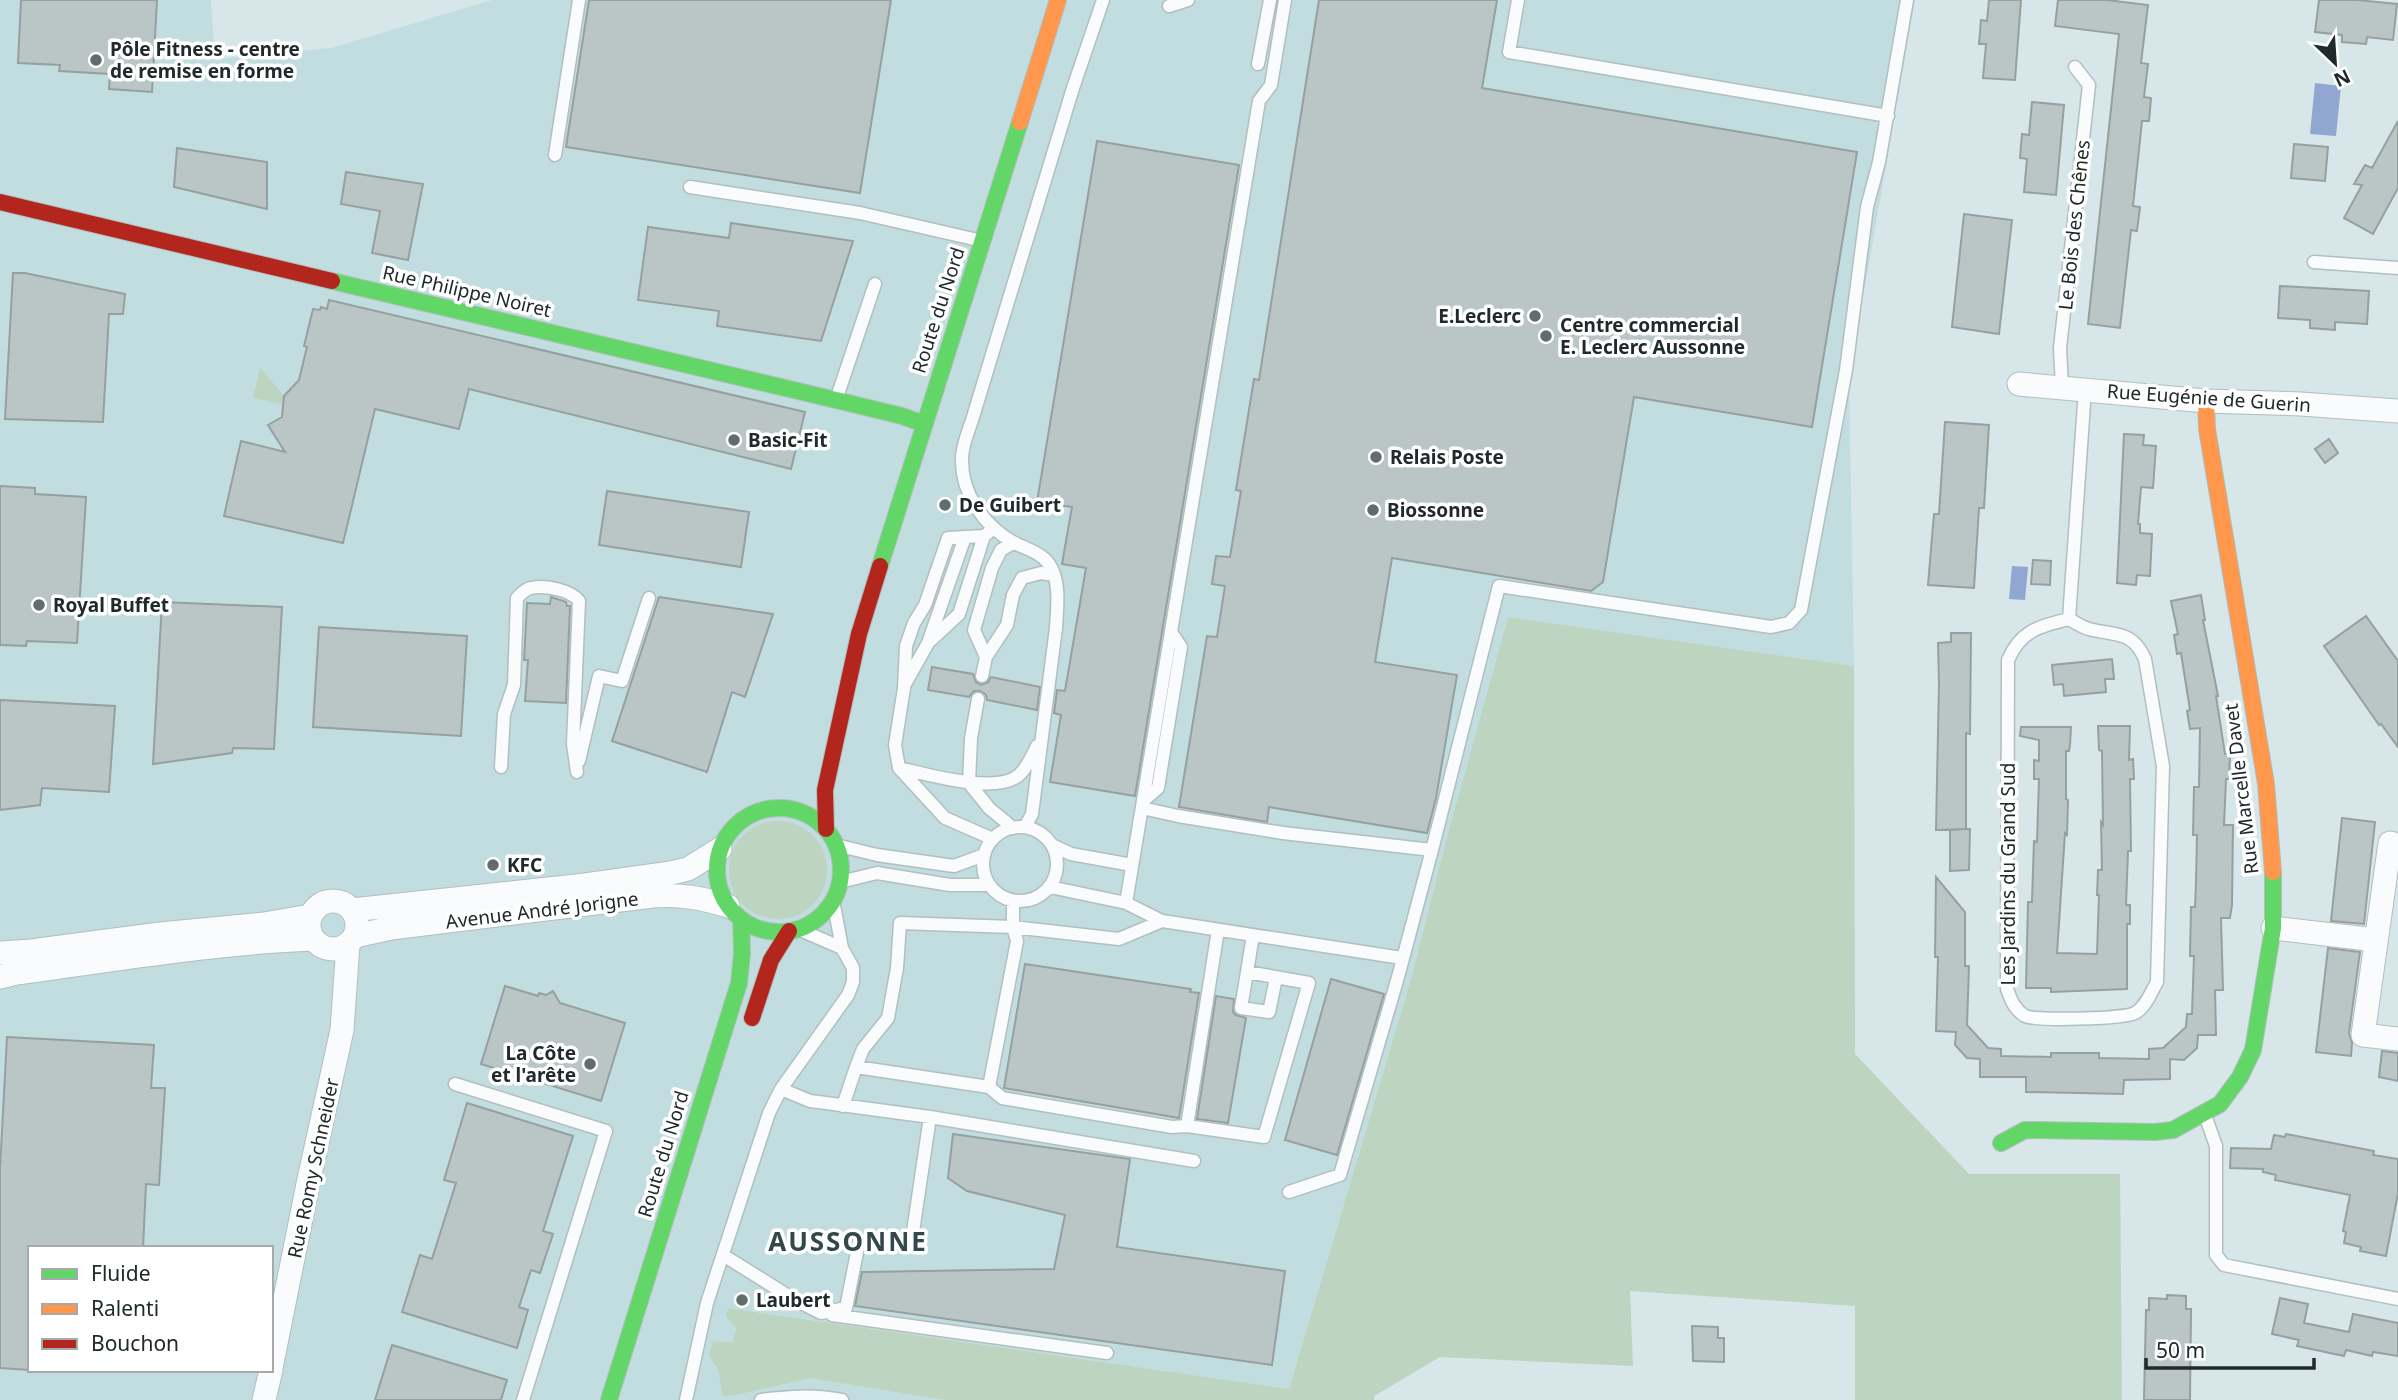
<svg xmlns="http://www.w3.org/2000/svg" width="2398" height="1400" viewBox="0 0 2398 1400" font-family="'Noto Sans',sans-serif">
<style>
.built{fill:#c2dddf;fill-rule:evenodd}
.green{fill:#bdd4c0}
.water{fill:#92a6d2}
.building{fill:#bac6c5;stroke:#95a09f;stroke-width:2}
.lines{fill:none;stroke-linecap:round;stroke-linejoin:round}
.lane-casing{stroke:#b2bebf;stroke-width:15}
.street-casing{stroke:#b2bebf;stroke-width:25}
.fast-casing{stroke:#b2bebf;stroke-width:18}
.slow-casing{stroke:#b2bebf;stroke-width:18}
.jam-casing{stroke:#b2bebf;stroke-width:18}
.lane{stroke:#f9fbfc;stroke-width:12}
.street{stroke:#f9fbfc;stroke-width:23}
.fast{stroke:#63d668;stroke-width:16}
.slow{stroke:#ff974d;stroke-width:16}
.jam{stroke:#b3261e;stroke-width:16}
.poi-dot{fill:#606c6d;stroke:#fff;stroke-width:2.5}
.labels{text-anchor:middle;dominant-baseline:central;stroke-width:7;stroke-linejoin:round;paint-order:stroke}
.poi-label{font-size:19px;font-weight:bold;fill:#202a2b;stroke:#fff;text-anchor:start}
.street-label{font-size:19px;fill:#202a2b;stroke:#fff}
.district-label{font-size:26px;font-weight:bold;letter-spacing:2px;fill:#32484b;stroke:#fff}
</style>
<rect width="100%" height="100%" fill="#d7e6e8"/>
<path class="built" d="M0,0H211L215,59L331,48L492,0H1915L1849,378L1854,666L1508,617L1447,837L1411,979L1289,1389L729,1308L736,1328L733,1342L713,1341L714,1361L944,1400H0ZM30,1248H271V1370H30Z"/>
<path class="green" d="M260,367L284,396L282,404L253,398Z
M1508,617L1854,666L1855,1054L1969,1174H2120L2122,1400H1855V1306L1630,1291L1633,1366L1440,1357L1374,1396V1400H944L810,1378L736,1395L723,1396L718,1369L709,1355L713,1341L733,1342L736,1328L726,1316L728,1308L1289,1389L1411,979L1447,837Z
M729 870a49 49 0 1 1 98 0a49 49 0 1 1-98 0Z"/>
<path class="water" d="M2315,83L2341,86L2336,136L2310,134Z
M2012,566L2028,567L2025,600L2009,599Z"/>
<path class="building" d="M21,0H157L152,92L109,89L110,74L59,71L60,65L18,63Z
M589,0H891L860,193L566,147Z
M1319,0H1497L1482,88L1857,152L1812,427L1634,397L1603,582L1591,591L1392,558L1375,662L1457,675L1436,798L1427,833L1269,807L1267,822L1179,807L1207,636L1217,637L1225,586L1212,584L1216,556L1230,557L1241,491L1236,490L1254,379L1259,380Z
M1989,0H2021L2015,80L1983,78L1986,44H1979L1981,20L1987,21Z
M2058,0H2107L2148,5L2141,63L2148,64L2144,97L2151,98L2149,121H2142L2133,206L2140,207L2137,231L2131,230L2120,328L2088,324L2119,34L2055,26Z
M2319,0H2357L2397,4L2393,40L2367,37L2366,44L2342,42V35L2315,32Z
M2032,102L2064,105L2056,195L2024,192L2027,159L2020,158L2022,134L2029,135Z
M2398,121V188L2373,234L2344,218L2362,185L2354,184L2365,165L2372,168Z
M1097,141L1239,165L1135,796L1050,782L1061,715L1054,713L1057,690L1065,691L1086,568L1062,564L1072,507L1037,502Z
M2294,144L2328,147L2325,181L2291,178Z
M177,148L267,162V209L174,187Z
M346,172L423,184L408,260L372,253L380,211L341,204Z
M1964,214L2012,220L1999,334L1952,327Z
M731,223L853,241L821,341L717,326L719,311L638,300L648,227L729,238Z
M13,273H25L125,294L123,314H109L103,422L5,419Z
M2280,286L2369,291L2367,324L2335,322V330L2310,328V320L2278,318Z
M329,300L805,412L791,469L469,389L459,429L375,409L343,543L224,516L241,441L285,452L268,425L282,417L284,396L299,380L307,347L304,346L313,309L320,310L321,307L327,309Z
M1945,422L1989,425L1984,508H1979L1974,588L1928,585L1934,514H1939Z
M2124,434L2144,435L2143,445L2156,446L2153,488L2141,487L2138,524H2140V533L2152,534L2150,576L2137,575L2136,585L2117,583Z
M2329,439L2338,453L2325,463L2315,449Z
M0,486L35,488V494L86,497L77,643L27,641L26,646L0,645Z
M607,491L749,512L741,567L599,545Z
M2033,560L2051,561L2050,585L2031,584Z
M2201,595L2205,620H2203L2218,696H2216L2225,754H2230L2229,779H2226L2224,825H2233L2232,905L2230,918H2221L2223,990H2215L2216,1035H2198L2197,1048L2184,1060L2170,1059V1079L2124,1080L2123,1094L2026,1092V1077H1980V1059L1967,1058L1955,1045L1956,1032L1936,1031L1938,957H1935L1936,877L1965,912V966H1969L1967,1025L1988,1048L2001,1049V1056L2051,1057V1053H2099V1058L2149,1059V1049L2163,1048L2186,1027L2187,1014H2192L2194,956H2190L2191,907H2195L2196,882L2197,835H2193L2194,787H2199L2200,728L2190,729L2187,711L2190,710L2181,653L2177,654L2174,635L2178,634L2171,601Z
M551,597L566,602L567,606H570L566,703L525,701L528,660H524L527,603L550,604Z
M659,597L773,614L745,697L732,692L707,772L612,741Z
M162,602L282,607L274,749L233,748L232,753L153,764Z
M2366,616L2398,661V747L2381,724L2379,725L2324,646Z
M319,627L467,636L461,736L313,727Z
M1951,633H1971L1970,734L1966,733V829L1936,830L1939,684L1938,643L1951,642Z
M2112,659L2114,679H2105L2106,692L2064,696L2063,684L2054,685L2052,665Z
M932,667L973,674L976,682L981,685L988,682L991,677L1040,687L1037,710L987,700L986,695L980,691H974L969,697L928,690Z
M0,700L115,706L109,792L42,788L40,805L0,810Z
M2098,726H2130L2129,760L2133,759L2134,779H2130L2131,851H2128L2126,905H2130V924H2127V989L2051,992V988H2026L2028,902H2032L2034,841L2037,842L2039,779H2034V760L2039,761V740L2020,736L2021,727H2071L2070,745L2069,751H2066V799L2068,800L2067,835L2065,833L2057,953L2097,954L2099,895H2097L2098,870H2102L2101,822L2103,825L2102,751L2099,750Z
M2342,818L2375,822L2364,924L2331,921Z
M1966,829H1970L1969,870L1950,871V830Z
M2328,948L2360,952L2349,1033L2352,1043L2351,1056L2316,1052Z
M1025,964L1191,989L1190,992L1199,993L1179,1118L1004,1088Z
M1331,979L1384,994L1337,1155L1285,1140Z
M505,986L538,996L539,993L546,995L553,991L560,1003L625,1023L601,1101L481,1064Z
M1216,996L1234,999L1233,1012L1236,1015L1246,1018L1228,1123L1197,1119Z
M7,1037L154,1045L151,1088H165L159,1185L146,1184L143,1248H30V1370L0,1368V1169Z
M2382,1051L2398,1053V1081L2379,1077Z
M467,1103L573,1136L543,1231L553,1234L540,1273L531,1270L519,1307L528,1310L517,1348L402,1312L420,1255L432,1259L456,1183L444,1180Z
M953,1134L1130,1159L1117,1247L1285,1271L1272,1365L855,1306L862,1272L1054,1269L1065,1215L967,1191L948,1178Z
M2286,1134L2374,1151L2373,1155L2398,1159V1193L2386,1256L2360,1251L2361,1247L2344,1243L2346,1232L2343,1231L2350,1195L2275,1180L2276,1175L2263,1172V1169L2230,1168L2231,1148L2271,1149L2274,1135L2285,1137Z
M2167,1295L2186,1296V1309H2191L2190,1400H2144L2146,1310H2149V1298L2167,1299Z
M2280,1298L2308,1304L2304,1323L2349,1332L2353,1314L2398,1323V1356L2373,1352L2372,1356L2346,1350L2344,1356L2297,1346L2299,1340L2272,1334Z
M1692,1326L1718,1327V1338H1724V1362L1693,1361Z
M392,1345L507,1380L501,1400H375Z"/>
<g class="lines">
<defs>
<path id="lane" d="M1518,0L1509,52L1888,116
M1169,6L1188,0
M1258,64L1270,0
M555,155L579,0
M690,187L860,213L978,240
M2314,262L2398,268
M2062,387L2060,348L2089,85L2075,67
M836,400L875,284
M965,537L948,538L925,605L914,623L906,646L904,688L895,745L899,768L945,818L993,839
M2069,619C2076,623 2082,627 2089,629C2116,636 2132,630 2145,659L2163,766L2157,982C2151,992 2146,1007 2135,1013C2124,1019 2035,1021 2025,1016C2014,1009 2011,1000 2007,989L2008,660C2021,630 2040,626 2069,619Z
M2069,619L2085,389
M931,640L959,614L984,536L988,533
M986,657L974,630L992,568L1001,550L1013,543
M982,676L986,657L1007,625L1013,595L1022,578L1041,573L1054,575
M905,684L928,643L965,537L984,536
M978,699L971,738L969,783L989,808L1013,828
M579,761L599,676L622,681L649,598
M501,767L504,714L514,685L517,598C521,594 525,589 531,588C545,585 571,590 579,601L573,744L577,772
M899,768C926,774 997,795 1019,775C1027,768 1032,756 1037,746
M1143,801L1158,788L1181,647L1171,632
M1142,808L1178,816L1283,833L1432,850
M1025,827L1032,814L1056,628C1057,609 1061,581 1049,564C1041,552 1025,549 1013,542C984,526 961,493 962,459C962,445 969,430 973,417L1073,88L1103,0
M983 864a37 37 0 1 1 74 0a37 37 0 1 1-74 0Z
M836,845L877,855L954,866L984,855
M1052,845L1071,854L1132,865
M840,882L877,873L950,885H989
M1050,887L1126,903L1162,921L1402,958
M1013,901V927L1119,939L1162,921
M1126,903L1259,101L1271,85L1285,0
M798,929L842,948
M1218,930L1187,1126L1264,1137L1309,983L1247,972L1253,935
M1247,972L1241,1008L1269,1012L1276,978
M856,1067L863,1049L888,1018L897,968L900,923L1013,927L1017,941L989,1087
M455,1084L606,1131L523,1400
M781,1089L810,1101L826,1103L930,1117L1194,1161
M843,1106L856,1067L989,1087L1002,1098L1172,1127L1187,1126
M2205,1115L2216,1146V1255L2224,1265L2398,1299
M1289,1192L1340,1175L1398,977L1432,850L1499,586L1771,627L1789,623L1801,610L1846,370L1867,207L1879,162L1907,0
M723,1255L795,1300L821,1313L846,1308L859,1242L911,1245L930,1117
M832,1315L1107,1353
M686,1400L707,1303L769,1113L781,1089L848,995L853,982V968L842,948L833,900
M761,1400C790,1396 813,1395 842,1400"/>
<path id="street" d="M2019,384L2206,401L2301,404L2398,411
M2398,845L2390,843L2363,1035L2398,1039
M309 925a24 24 0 1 1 48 0a24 24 0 1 1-48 0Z
M352,910L585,885L671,873L688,869L720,849
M2273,928L2376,940
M355,936L391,928L653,896C680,894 702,898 728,906
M0,953L31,951L160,934L264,924L310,916
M0,977L16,973C115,960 213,943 313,939
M271,1368L309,1179L342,1030L348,945
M264,1400L271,1370"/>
<path id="fast" d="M332,281L836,400L902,416L924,424
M880,566L1020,122
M717 870a62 62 0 1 1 124 0a62 62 0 1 1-124 0Z
M2001,1143L2025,1130L2155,1132L2173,1130L2220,1104L2240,1077L2253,1050L2273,928V872
M609,1400L739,983L742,953L741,919"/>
<path id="slow" d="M1020,122L1058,0
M2206,401L2207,429L2266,784L2273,872"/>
<path id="jam" d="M0,202L332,281
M826,829L825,790L859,634L880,566
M752,1018L771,960L789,931"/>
</defs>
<use href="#lane" class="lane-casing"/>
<use href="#street" class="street-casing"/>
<use href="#fast" class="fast-casing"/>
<use href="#slow" class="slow-casing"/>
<use href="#jam" class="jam-casing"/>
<use href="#lane" class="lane"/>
<use href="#street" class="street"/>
<use href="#fast" class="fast"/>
<use href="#slow" class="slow"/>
<use href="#jam" class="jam"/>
</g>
<g class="poi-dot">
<circle cx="96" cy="60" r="7"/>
<circle cx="1535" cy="316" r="7"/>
<circle cx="1546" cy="336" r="7"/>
<circle cx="734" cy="440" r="7"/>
<circle cx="1376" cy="457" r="7"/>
<circle cx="945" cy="505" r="7"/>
<circle cx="1373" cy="510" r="7"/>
<circle cx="39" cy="605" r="7"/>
<circle cx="493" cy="865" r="7"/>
<circle cx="590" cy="1064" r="7"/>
<circle cx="742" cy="1300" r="7"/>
</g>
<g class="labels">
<g class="poi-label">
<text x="110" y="49">Pôle Fitness - centre<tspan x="110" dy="22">de remise en forme</tspan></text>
<text x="1521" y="316" text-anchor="end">E.Leclerc</text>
<text x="1560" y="325">Centre commercial<tspan x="1560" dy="22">E. Leclerc Aussonne</tspan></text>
<text x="748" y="440">Basic-Fit</text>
<text x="1390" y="457">Relais Poste</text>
<text x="959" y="505">De Guibert</text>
<text x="1387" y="510">Biossonne</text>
<text x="53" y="605">Royal Buffet</text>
<text x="507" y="865">KFC</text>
<text x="576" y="1053" text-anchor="end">La Côte<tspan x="576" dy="22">et l'arête</tspan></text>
<text x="756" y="1300">Laubert</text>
</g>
<g class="street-label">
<text transform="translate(2074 225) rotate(-84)">Le Bois des Chênes</text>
<text transform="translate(467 291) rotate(13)">Rue Philippe Noiret</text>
<text transform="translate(938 310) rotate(-72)">Route du Nord</text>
<text transform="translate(2209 398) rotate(4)">Rue Eugénie de Guerin</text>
<text transform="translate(2241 789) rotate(-97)">Rue Marcelle Davet</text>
<text transform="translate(2008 874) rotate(-90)">Les Jardins du Grand Sud</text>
<text transform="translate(542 910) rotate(-7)">Avenue André Jorigne</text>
<text transform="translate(663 1154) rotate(-73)">Route du Nord</text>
<text transform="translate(313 1168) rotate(-78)">Rue Romy Schneider</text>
</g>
<g class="district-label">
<text x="848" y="1241">AUSSONNE</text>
</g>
</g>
<rect x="28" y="1246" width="245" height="126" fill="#ffffff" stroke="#a6aaaa" stroke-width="2"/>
<rect x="42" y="1269" width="35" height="10" fill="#63d668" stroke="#a6aaaa" stroke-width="2"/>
<text x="91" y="1281" font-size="21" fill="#202a2b">Fluide</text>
<rect x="42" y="1304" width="35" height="10" fill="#ff974d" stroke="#a6aaaa" stroke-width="2"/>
<text x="91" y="1316" font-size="21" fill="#202a2b">Ralenti</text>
<rect x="42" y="1339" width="35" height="10" fill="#b3261e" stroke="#a6aaaa" stroke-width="2"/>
<text x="91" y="1351" font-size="21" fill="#202a2b">Bouchon</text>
<g transform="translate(2335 63) rotate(155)" stroke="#ffffff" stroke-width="5" paint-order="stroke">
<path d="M0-5L12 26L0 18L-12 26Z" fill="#202a2b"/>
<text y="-10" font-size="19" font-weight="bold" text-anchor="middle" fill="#202a2b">N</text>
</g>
<path d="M2146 1358v10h168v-10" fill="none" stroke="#202a2b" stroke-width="3.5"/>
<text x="2156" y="1358" font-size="21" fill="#202a2b" stroke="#ffffff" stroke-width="5" paint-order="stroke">50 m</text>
</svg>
